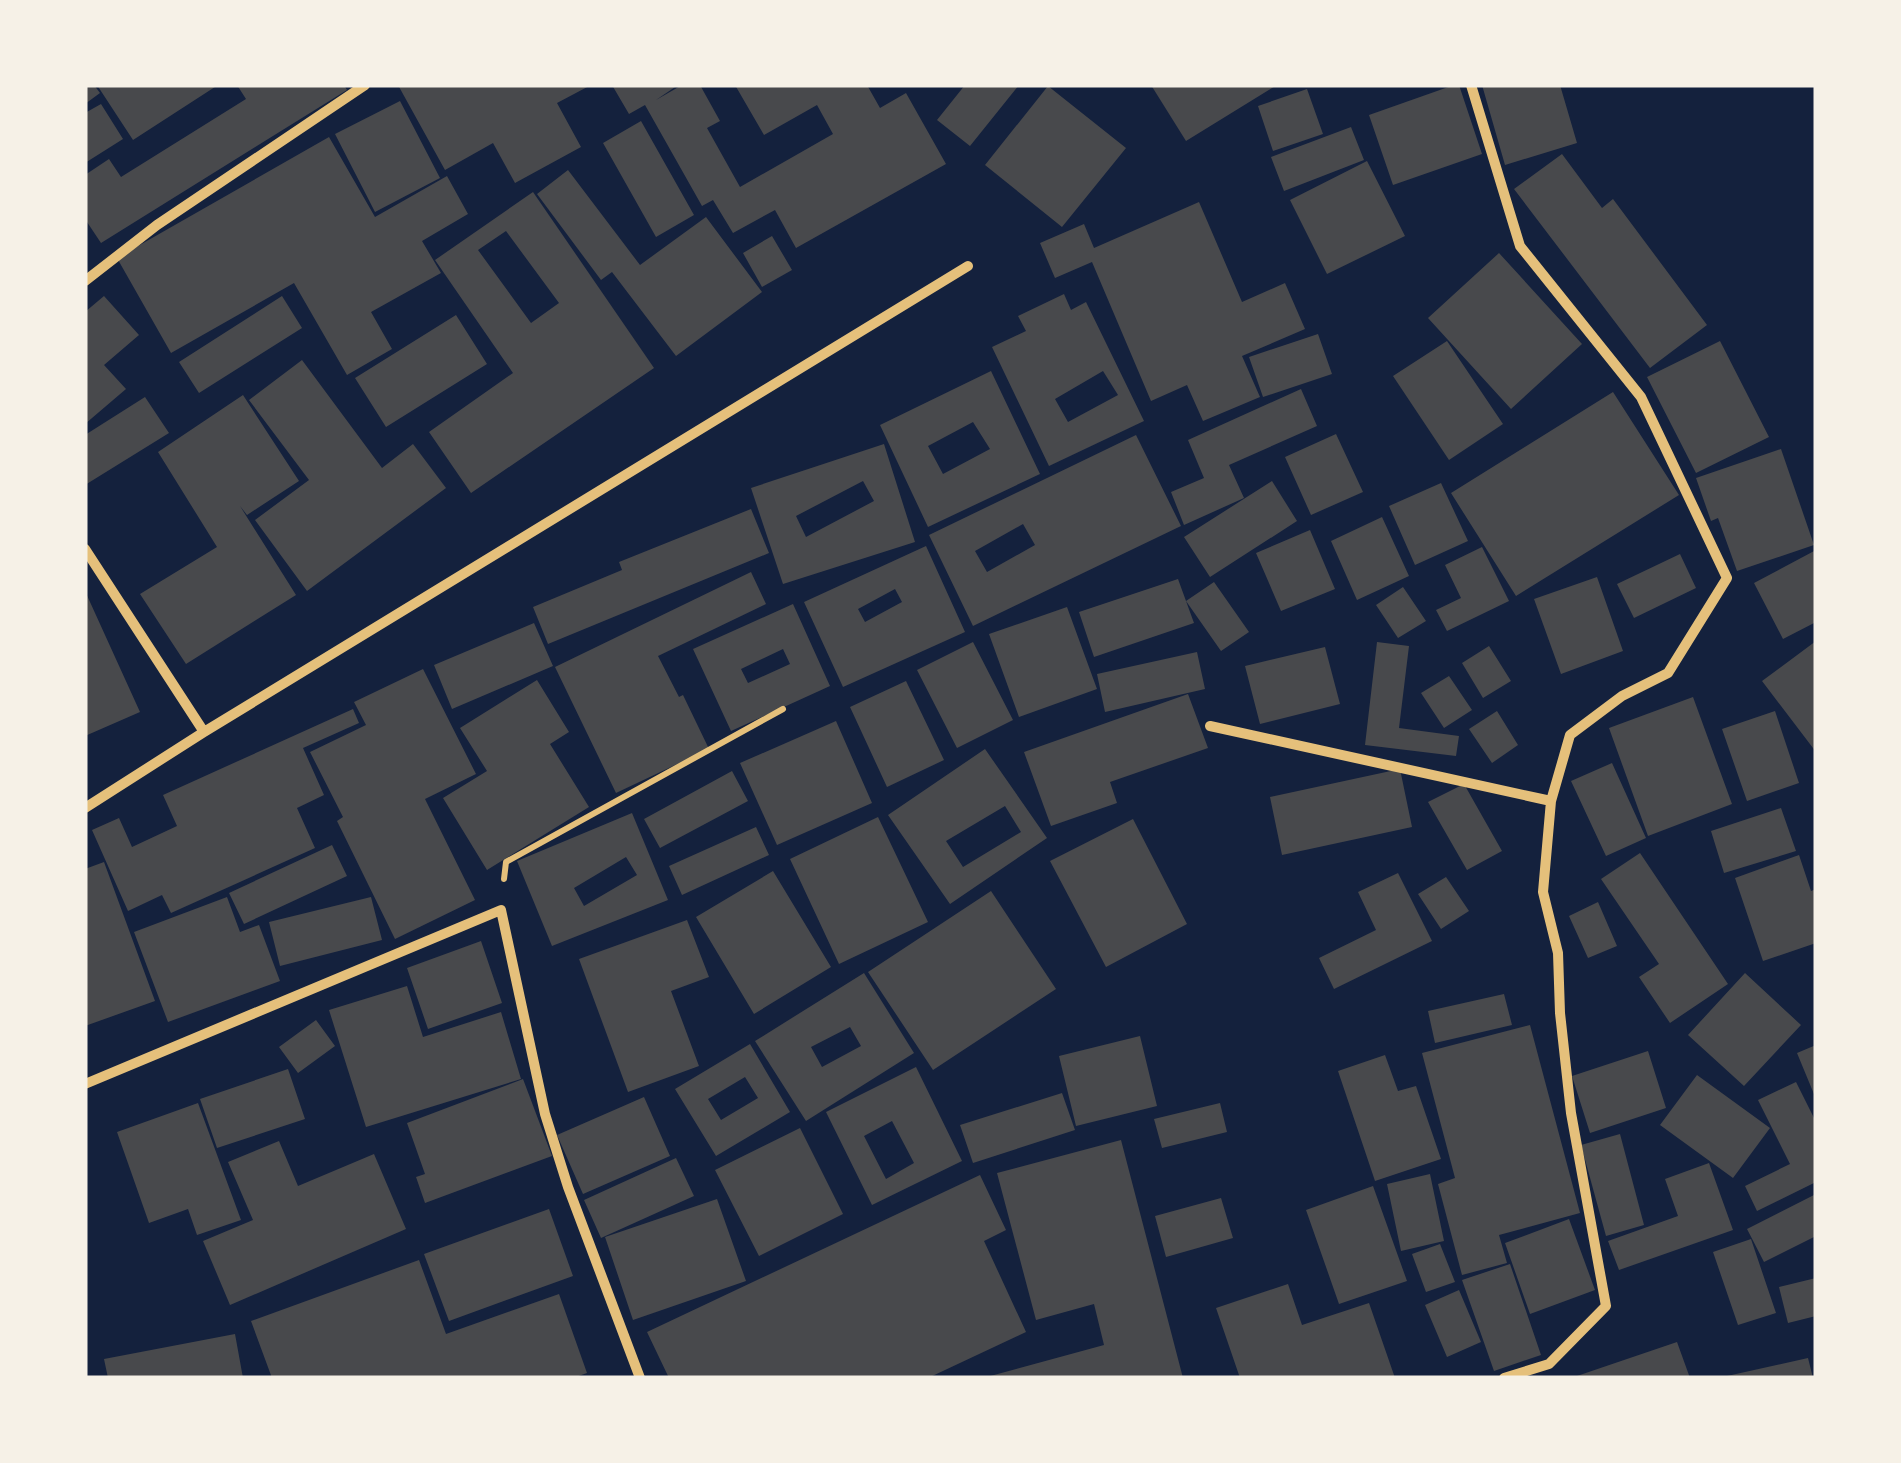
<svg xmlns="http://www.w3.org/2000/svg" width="1901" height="1463" viewBox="0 0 1901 1463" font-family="Raleway,sans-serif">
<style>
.building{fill:#48494c;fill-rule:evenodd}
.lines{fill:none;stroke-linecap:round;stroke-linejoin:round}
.path{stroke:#e5c07b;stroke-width:6}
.minor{stroke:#e5c07b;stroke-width:10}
</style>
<rect width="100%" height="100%" fill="#14213d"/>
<path class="building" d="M85,85H94L100,93L85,104Z
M97,85H218L133,140Z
M237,85H344L347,90L101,243L85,219V175L109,159L121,177L246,99Z
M398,85H591L557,103L581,147L515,183L493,143L445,170Z
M612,85H678L656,100L682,85H700L720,121L707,128L740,187L833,134L817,105L764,135L735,85H867L880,108L906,93L946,164L796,248L775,210L733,233L713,200L702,206L645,105L629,114Z
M965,85H1019L970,146L937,120Z
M1151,85H1277L1186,141Z
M1454,85H1459L1482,154L1393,185L1369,115Z
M1482,85H1560L1577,143L1505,165Z
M1048,86L1126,148L1062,227L985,165Z
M1307,89L1323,134L1273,151L1258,106Z
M400,101L440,178L375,212L335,134Z
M101,104L123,139L85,163V113Z
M641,121L694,215L656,237L603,143Z
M1351,127L1364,160L1284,191L1271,157Z
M329,137L375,217L447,176L468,214L422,241L441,273L371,312L392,349L347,375L294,283L171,353L117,258Z
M1562,154L1602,208L1613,199L1707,325L1650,368L1514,189Z
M1367,161L1405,236L1327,274L1290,200Z
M568,170L640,265L706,217L762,292L676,356L612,272L601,280L537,194Z
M533,192L654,368L471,493L429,432L513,373L435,260ZM506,231L559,303L531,323L478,250Z
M1199,202L1242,302L1285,283L1305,329L1242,356L1260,397L1203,421L1187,385L1151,401L1092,262L1055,278L1040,243L1084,224L1094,248Z
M772,236L792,270L762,287L743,253Z
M1499,253L1582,344L1511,409L1428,318Z
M1064,294L1071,310L1086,302L1144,421L1049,466L992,347L1026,331L1018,316ZM1103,371L1118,395L1068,422L1055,399Z
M104,296L139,335L104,365L126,389L85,424V312Z
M282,296L302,328L199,393L179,362Z
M456,315L487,364L386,427L355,378Z
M1318,334L1332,374L1263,397L1249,357Z
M1447,341L1503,424L1449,460L1393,376Z
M1720,341L1769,437L1696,473L1647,377Z
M302,360L382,468L413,444L446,488L307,591L255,520L309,480L249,400Z
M991,371L1040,474L928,527L880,425ZM973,422L990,449L943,474L928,446Z
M1301,389L1317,426L1229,465L1244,498L1184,525L1171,492L1204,478L1188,440Z
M1613,392L1679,495L1516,596L1451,493Z
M243,395L299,481L247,515L240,506L296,595L186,664L140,594L217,547L158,452Z
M145,397L169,433L85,485V435Z
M1336,434L1363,492L1311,515L1285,457Z
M1136,435L1181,526L973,626L929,535ZM1023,524L1035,545L987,572L975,551Z
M884,444L915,542L783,584L751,488ZM863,481L874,501L806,537L796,516Z
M1781,449L1814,545L1737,571L1718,518L1711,521L1696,478Z
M1272,481L1297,521L1210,577L1184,537Z
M1441,483L1468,541L1415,565L1389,506Z
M751,509L769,553L548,644L533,607L622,570L619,562Z
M1382,517L1409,576L1357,600L1331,541Z
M1310,530L1335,589L1281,611L1256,553Z
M926,546L965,632L843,687L804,602ZM895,589L902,602L865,622L858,609Z
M1482,547L1509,601L1447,631L1436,610L1461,598L1445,565Z
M1816,550V622L1783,639L1754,583Z
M1680,554L1696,588L1634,618L1617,584Z
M751,572L766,604L658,656L679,697L683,695L709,749L616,793L555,667Z
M1597,577L1623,651L1561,674L1534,599Z
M1178,579L1194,623L1094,657L1079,612Z
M1214,582L1249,632L1221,651L1186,601Z
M1403,587L1426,621L1398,638L1376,605Z
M85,591L140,712L85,736Z
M793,604L830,686L731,731L693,649ZM783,649L790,664L748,683L741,669Z
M1067,607L1097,689L1019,717L989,634Z
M534,623L553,666L452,709L434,665Z
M1816,641V752L1762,681Z
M973,642L1013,720L957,748L917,670Z
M1377,642L1409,646L1399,728L1459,736L1456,756L1365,745Z
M1489,646L1511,681L1483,698L1462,663Z
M1325,647L1340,704L1260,724L1245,666Z
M1197,652L1205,689L1105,712L1097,674Z
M423,669L476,774L425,799L475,900L395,939L337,821L343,817L310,752L366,725L354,702Z
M1449,676L1472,710L1444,728L1421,693Z
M537,680L569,732L550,744L589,807L487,870L443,798L487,771L460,728Z
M906,681L944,760L887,787L850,707Z
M1188,694L1208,748L1110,782L1117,803L1051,826L1024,752Z
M1693,697L1732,804L1648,836L1609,728Z
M353,709L359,723L303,748L324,795L297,808L315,848L171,913L162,895L128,911L92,830L119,818L132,847L177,826L163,795Z
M1497,711L1518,745L1492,763L1469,729Z
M1775,711L1799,783L1747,801L1722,729Z
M836,721L872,803L777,845L740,763Z
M985,749L1047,838L950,904L888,815ZM1005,806L1021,832L963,867L946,841Z
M1612,763L1646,838L1606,856L1571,781Z
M1400,769L1412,827L1282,855L1270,797Z
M732,771L748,801L660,848L644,819Z
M1464,784L1502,851L1467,870L1428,802Z
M1781,808L1796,851L1724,873L1711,831Z
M632,813L668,900L552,946L517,861ZM626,857L637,875L584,906L574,888Z
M878,817L928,922L839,964L790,859Z
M1133,819L1187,924L1106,967L1050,861Z
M756,827L769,855L682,895L669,866Z
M332,845L347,876L244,924L229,893Z
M1640,853L1728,984L1670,1023L1639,977L1659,964L1601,879Z
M1799,855L1811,891L1816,889V943L1763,961L1735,878Z
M104,862L155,1001L85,1026V869Z
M773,871L831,967L754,1014L696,917Z
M1398,873L1432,941L1334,989L1319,958L1376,930L1358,892Z
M1446,877L1469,911L1441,929L1418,894Z
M991,891L1056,989L933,1070L868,972Z
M227,897L240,932L259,925L280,981L168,1022L134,932Z
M371,897L382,940L280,966L269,922Z
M1598,902L1617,946L1588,958L1569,916Z
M687,920L709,977L671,991L699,1066L628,1092L579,959Z
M481,941L502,1003L428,1029L407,968Z
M864,973L914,1053L806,1121L755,1041ZM850,1027L861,1046L822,1067L811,1047Z
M1745,973L1801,1025L1744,1086L1688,1035Z
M407,986L423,1037L501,1012L521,1079L366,1127L329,1010Z
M1504,994L1512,1025L1435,1043L1428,1011Z
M316,1020L335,1046L298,1073L279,1047Z
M1530,1025L1580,1213L1499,1235L1507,1263L1462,1275L1438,1184L1455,1178L1422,1053Z
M1140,1036L1157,1106L1076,1126L1059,1056Z
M750,1044L790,1112L716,1156L675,1089ZM745,1077L758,1098L721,1120L708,1099Z
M1816,1045V1099L1797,1053Z
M1648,1051L1666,1108L1590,1133L1572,1076Z
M1385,1055L1398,1091L1416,1086L1441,1159L1375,1181L1338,1071Z
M916,1067L962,1161L872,1205L826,1112ZM892,1121L914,1163L886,1179L864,1136Z
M288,1069L305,1119L217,1148L200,1099Z
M1697,1075L1770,1128L1733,1178L1660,1125Z
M523,1079L552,1156L425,1203L416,1177L425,1174L407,1123Z
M1796,1082L1816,1122V1182L1757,1211L1745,1186L1790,1164L1758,1100Z
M1062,1093L1075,1130L973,1163L960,1125Z
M644,1097L670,1156L583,1194L557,1135Z
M198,1103L241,1220L197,1235L188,1209L149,1223L117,1132Z
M1220,1103L1227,1132L1162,1148L1154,1119Z
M800,1128L843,1214L759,1256L715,1170Z
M1620,1134L1644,1225L1606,1236L1581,1145Z
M1121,1140L1183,1378H983L1104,1345L1094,1304L1036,1320L997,1173Z
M279,1141L298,1186L374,1154L406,1229L230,1305L203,1241L253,1220L228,1162Z
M676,1158L694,1196L601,1238L584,1200Z
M1709,1163L1733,1230L1619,1270L1608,1241L1678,1216L1665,1179Z
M1430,1174L1444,1241L1401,1251L1387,1184Z
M980,1175L1006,1230L984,1241L1026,1332L928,1378H669L647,1332Z
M1373,1186L1407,1281L1339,1304L1306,1210Z
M1814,1195L1816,1236L1764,1262L1747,1229Z
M1221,1198L1233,1238L1166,1257L1155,1216Z
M717,1199L746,1281L633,1320L605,1237Z
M549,1209L573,1276L449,1321L424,1254Z
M1569,1219L1595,1290L1530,1314L1505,1243Z
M1751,1239L1776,1313L1738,1325L1713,1252Z
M1440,1244L1455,1282L1426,1292L1412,1254Z
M419,1260L446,1334L559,1294L587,1373L573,1378H272L251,1321Z
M1510,1264L1541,1355L1494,1371L1462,1280Z
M1816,1278V1316L1788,1323L1779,1287Z
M1288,1284L1302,1325L1369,1303L1395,1378H1240L1216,1308Z
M1459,1290L1481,1342L1447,1357L1425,1305Z
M235,1334L243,1378H108L104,1359Z
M1677,1342L1690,1378H1574V1377Z
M1808,1358L1813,1378H1728L1727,1376Z"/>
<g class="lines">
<path class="path" d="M504,879L506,862L783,709"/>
<path class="minor" d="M1471,85L1520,246L1641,397L1727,578L1668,673L1622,696L1570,735L1551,801L1543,892L1558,953L1560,1013L1571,1113L1606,1306L1549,1364L1504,1378
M85,281L157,225L365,85
M85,549L204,732
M1210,726L1551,801
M85,808L204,732L968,266
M85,1084L501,910L545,1114L568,1187L640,1378"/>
</g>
<rect width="1901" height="1463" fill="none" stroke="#f6f1e7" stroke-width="175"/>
</svg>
